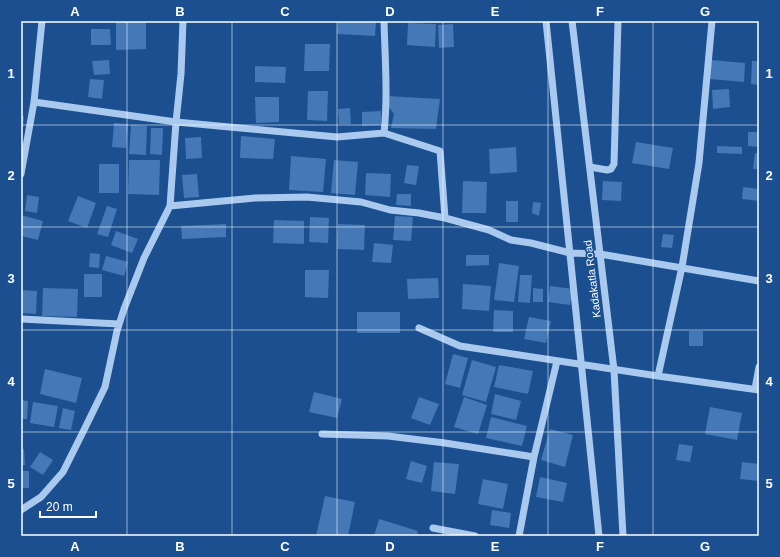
<svg xmlns="http://www.w3.org/2000/svg" width="780" height="557" viewBox="0 0 780 557" font-family="Arial,sans-serif">
<style>
.building{fill:#4478b7}
.lines{fill:none;stroke-linecap:round;stroke-linejoin:round}
.minor{stroke:#a9c9ee;stroke-width:7}
.grid{fill:none;stroke:#fff;stroke-width:1;stroke-opacity:0.55}
.labels{text-anchor:middle;dominant-baseline:central;stroke-width:3.5;stroke-linejoin:round;paint-order:stroke}
.street-label{font-size:11px;fill:#fff;stroke:#1b4f8f}
.neatline{fill:none;stroke:#fff;stroke-width:1.5}
.grid-label{font-size:13px;text-anchor:middle;font-weight:bold;fill:#fff}
</style>
<rect width="100%" height="100%" fill="#1b4f8f"/>
<path class="building" d="M116,21H146V49L116,50Z
M338,21H376L375,36L337,34Z
M408,23L436,24L435,47L407,45Z
M453,24L454,47L439,48L438,25Z
M91,29H110L111,45H91Z
M305,44H330L329,71H304Z
M109,60L110,74L94,75L92,61Z
M711,60L745,63L744,82L710,79Z
M752,61H759V85L751,84Z
M255,66L286,67L285,83L255,82Z
M90,79L104,80L102,99L88,97Z
M729,89L730,107L713,109L712,90Z
M308,91H328L327,121L307,120Z
M387,96L440,99L436,129L391,128L394,114L388,106Z
M255,97H279V122L256,123Z
M350,108L351,124H339L338,109Z
M381,111V125L362,126V112Z
M21,116H24L23,127H21Z
M114,123L128,124L126,148L112,147Z
M131,125L147,126L146,155L129,154Z
M151,128H163L162,155L150,154Z
M748,132H759V147L748,146Z
M241,136L275,139L273,159L240,158Z
M201,137L202,158L186,159L185,138Z
M636,142L673,148L669,169L632,163Z
M717,146L742,147V154L717,153Z
M516,147L517,172L490,174L489,149Z
M755,153L759,154V169H753Z
M291,156L326,159L323,192L289,190Z
M129,160H160L159,195L128,194Z
M334,160L358,162L355,195L331,193Z
M99,164H119V193H99Z
M407,165L419,166L416,185L404,183Z
M366,173L391,174L390,197L365,195Z
M197,174L199,197L184,198L182,175Z
M463,181L487,182L486,213H462Z
M603,181L622,182L621,201L602,200Z
M743,187L759,189V201L742,199Z
M397,194H411V206L396,205Z
M27,195L39,197L37,213L25,211Z
M78,196L96,203L87,228L68,221Z
M506,201H518V222H506Z
M533,202L541,203L539,216L532,213Z
M107,206L117,209L108,237L97,234Z
M21,215L43,221L38,240L21,236Z
M395,216L413,217L411,241L393,240Z
M310,217L329,218L328,243L309,242Z
M274,220L304,221V244L273,243Z
M226,224V237L182,239L181,226Z
M338,224L365,225L364,250L337,249Z
M116,231L138,239L132,253L111,245Z
M663,234L674,235L672,248L661,247Z
M374,243L393,245L391,263L372,262Z
M90,253L100,254L99,268L89,267Z
M466,255H489V265L466,266Z
M106,256L128,262L124,276L102,270Z
M499,263L519,266L514,302L494,300Z
M305,270H329L328,298L305,297Z
M84,274H102V297H84Z
M520,275H532L530,303L518,302Z
M438,278L439,298L408,299L407,279Z
M463,284L491,286L489,311L462,309Z
M550,286L573,289L570,305L548,302Z
M43,288L78,289L77,317L42,316Z
M533,288L543,289V302H533Z
M21,290L37,291L36,314L21,313Z
M494,310L513,311V332H493Z
M357,312H400V333H357Z
M529,317L551,321L546,343L524,339Z
M689,331H703V346H689Z
M453,354L468,358L460,388L445,384Z
M472,360L496,367L486,402L462,395Z
M499,365L533,371L528,394L494,387Z
M45,369L82,378L76,403L40,394Z
M314,392L342,399L337,418L309,412Z
M495,394L521,401L516,420L491,414Z
M419,397L439,404L430,425L411,418Z
M464,397L487,405L478,434L454,427Z
M21,400L28,401L27,419H21Z
M33,402L58,406L54,427L30,423Z
M710,407L742,413L737,440L705,434Z
M63,408L75,411L71,430L59,428Z
M491,417L527,426L522,446L486,438Z
M550,429L573,435L565,467L541,460Z
M679,444L693,446L690,462L676,460Z
M21,449H24L25,465L21,466Z
M40,452L53,460L43,475L30,467Z
M411,461L427,466L422,483L406,479Z
M434,462L459,464L455,494L431,491Z
M742,462L759,464V481L740,479Z
M21,471H29V488H21Z
M540,477L567,483L563,502L536,497Z
M483,479L508,484L503,509L478,504Z
M325,496L355,502L348,536H316Z
M492,510L511,513L509,528L490,525Z
M379,519L418,531L417,536H374Z"/>
<g class="lines">
<path class="minor" d="M546,21L599,536
M572,21L614,370L623,536
M34,102L176,122L337,137L384,133L440,151L445,218
M384,133C388,96 385,58 384,21
M590,167L607,170L611,169L614,164L618,21
M21,174L34,102L42,21
M170,206L255,198L307,197L361,202L390,210L419,213L445,218L489,230L511,240L531,243L570,253L600,254L759,281
M21,319L119,324
M419,328L460,346L658,376L759,390
M658,376L682,267L699,163L712,21
M755,389L759,367
M322,434L388,436L445,443L534,457
M21,510L41,497L63,472L83,432L105,387L117,331L124,309L144,258L170,206L176,122L181,74L183,21
M433,528L475,536
M519,536L534,457L557,361"/>
</g>
<path class="grid" d="M127,21V536M232,21V536M337,21V536M443,21V536M548,21V536M653,21V536M21,125H759M21,227H759M21,330H759M21,432H759"/>
<g class="labels">
<g class="street-label">
<text transform="translate(592 279) rotate(-97)">Kadakatla Road</text>
</g>
</g>
<rect width="780" height="557" fill="none" stroke="#1b4f8f" stroke-width="44"/>
<path d="M40 511v6h56v-6" fill="none" stroke="#ffffff" stroke-width="2"/>
<text x="46" y="511" font-size="12" fill="#ffffff" stroke="#1b4f8f" stroke-width="3" paint-order="stroke">20 m</text>
<rect x="22" y="22" width="736" height="513" class="neatline"/>
<g class="grid-label">
<text x="75" y="16">A</text>
<text x="180" y="16">B</text>
<text x="285" y="16">C</text>
<text x="390" y="16">D</text>
<text x="495" y="16">E</text>
<text x="600" y="16">F</text>
<text x="705" y="16">G</text>
<text x="11" y="78">1</text>
<text x="769" y="78">1</text>
<text x="11" y="180">2</text>
<text x="769" y="180">2</text>
<text x="11" y="283">3</text>
<text x="769" y="283">3</text>
<text x="11" y="386">4</text>
<text x="769" y="386">4</text>
<text x="11" y="488">5</text>
<text x="769" y="488">5</text>
<text x="75" y="551">A</text>
<text x="180" y="551">B</text>
<text x="285" y="551">C</text>
<text x="390" y="551">D</text>
<text x="495" y="551">E</text>
<text x="600" y="551">F</text>
<text x="705" y="551">G</text>
</g>
</svg>
